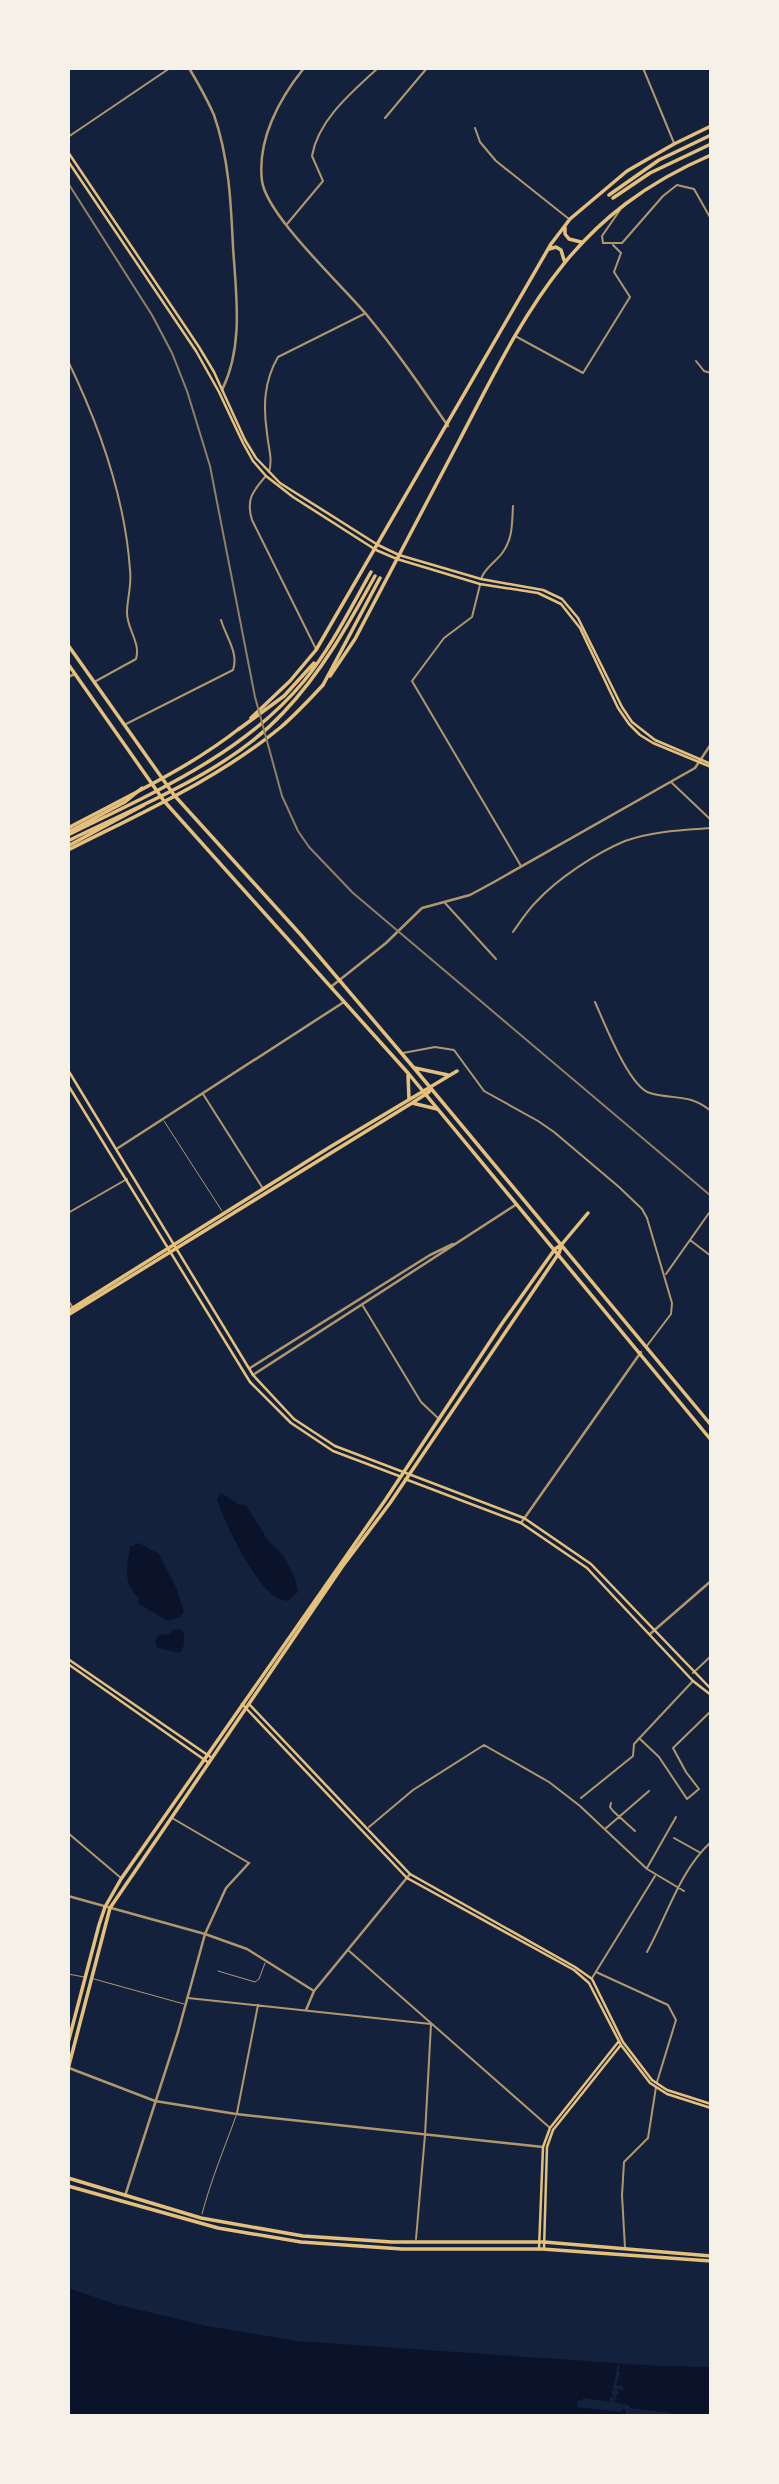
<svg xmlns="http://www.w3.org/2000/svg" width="779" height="2484" viewBox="0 0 779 2484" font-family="'Golos Text',sans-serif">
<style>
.water{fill:#0b132b}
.pier{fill:#14213d}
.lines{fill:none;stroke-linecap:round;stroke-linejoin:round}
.service{stroke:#b1986c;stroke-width:1}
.minor{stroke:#b1986c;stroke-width:2}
.tertiary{stroke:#b1986c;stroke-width:2.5}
.secondary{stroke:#e5c07b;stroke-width:2.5}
.primary{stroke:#e5c07b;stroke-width:3.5}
.trunk{stroke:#e5c07b;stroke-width:3.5}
.rail{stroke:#918062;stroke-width:2}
</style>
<rect width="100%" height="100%" fill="#14213d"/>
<path class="water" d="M221,1493L238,1504L246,1505L267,1539L283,1555L295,1578L298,1592L287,1601C283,1600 279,1599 276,1597C255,1585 224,1523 217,1499Z
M139,1543L159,1554L176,1587L184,1612L180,1617L167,1621L138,1603L139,1598C122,1582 127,1568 130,1547Z
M176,1629L182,1630C186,1637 185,1646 180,1653L158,1648L155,1642L159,1635L168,1634Z
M68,2288L115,2304L207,2326L298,2341L659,2366L711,2367V2416H68Z"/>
<path class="pier" d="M617,2361L620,2367L618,2370L620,2373L616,2385L623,2386V2390L616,2389L619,2392L618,2395H615L617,2398L614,2402L630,2406V2408L671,2413V2416H626V2409H622L621,2412L577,2407L578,2400L583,2401V2398L613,2402L610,2400V2397H613L611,2391H615L613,2388L617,2369L614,2368L618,2367Z"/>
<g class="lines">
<path class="service" d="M164,1121L222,1211
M218,1971L255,1982L259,1979L265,1963
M68,1974L84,1977
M94,1979L184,2004
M202,2214C211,2180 224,2149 236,2116"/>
<path class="minor" d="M643,68L674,143
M385,118L427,68
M475,128L480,142L496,161L569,219
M68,137L170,68
M620,210L602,236L603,243H622L663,196L677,185L694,189L711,219
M287,224L323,181L312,156C318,120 352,92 378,68
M517,337L583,373L630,297L614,272L621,253L613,245
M68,361C100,427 125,497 130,570C132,585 127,599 127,613C127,629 141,643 136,659L96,681
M696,361L704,371L711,373
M269,472C273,459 268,446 267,433C263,406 264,381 278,357L364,314
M265,477C252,492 246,500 252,520L316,649
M481,579C485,567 496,562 503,552C513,538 512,522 513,506
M480,585L472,617L444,638L412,681L521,866
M126,724L233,670C239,653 226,637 221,620
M671,782L711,820
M445,903L496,959
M513,932C520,922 527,911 536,902C557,879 596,853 625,841C652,831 683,830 711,828
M595,1002C604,1022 629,1087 650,1093C674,1100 689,1093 711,1111
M403,1053L435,1047L454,1050L484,1091L538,1121L554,1132L619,1187L642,1209L647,1218L672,1303L671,1314L646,1347
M203,1094L262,1187
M68,1213L127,1179
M690,1240L711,1256
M666,1274L709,1213
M68,1300L73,1308
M363,1306L421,1402L439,1419
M693,1673L711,1656
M639,1738L659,1757L687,1799L699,1789L686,1772L673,1748L711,1711
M581,1798L633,1756L634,1744L692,1682
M611,1803L610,1807L613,1811L635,1831
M172,1818L249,1863
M369,1827L413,1790L484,1745L549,1782L580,1806L647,1869L684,1891
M605,1829L649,1791
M68,1833L121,1878
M674,1838L699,1852
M647,1868L676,1817
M348,1950L549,2127
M647,1952C667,1916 680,1870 711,1842
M596,1972L668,2005L676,2020L657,2082
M592,1978L655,1876
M188,1998L431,2024L425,2135L416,2239
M237,2113L258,2005
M625,2248L622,2195L624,2162L648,2138L656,2087"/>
<path class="tertiary" d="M189,68C198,83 207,99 214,115C229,158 231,203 233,247C236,294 244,346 222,390
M304,68C279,99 257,140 262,181C267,216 341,284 366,314C396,350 422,388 448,426
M68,677L75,674
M332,986L386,943L422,908L470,895L494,882L695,768L711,744
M118,1148L344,1002
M250,1368L430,1255L453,1244
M253,1375L517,1204
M521,1523L641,1352
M650,1634L711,1581
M68,1896L205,1934L247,1949L314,1991
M306,2010L314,1991L410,1874
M69,2068L155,2101L236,2114L543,2147
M125,2196L178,2032L205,1934L226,1888L249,1863"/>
<path class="secondary" d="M68,152L199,347L214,372L245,440L256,458L280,483L378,545L399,555L481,579L543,590L562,599L578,618L622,707L632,722L655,740L711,764
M68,161L196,351L219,392L243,443L253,461L266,476L293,497L376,550L397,559L480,584L538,593L561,604L580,628L618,708L629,724L640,735L653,743L711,767
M68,1070L253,1375L294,1419L335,1446L524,1518L591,1564L711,1689
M68,1085L250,1382L291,1423L333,1451L399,1476
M405,1479L521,1523L587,1568L693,1681L711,1695
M68,1659L212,1758
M68,1664L209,1763
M242,1704L407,1878L574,1970L589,1983L621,2045L650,2083L667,2094L711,2108
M249,1704L410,1874L575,1967L592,1979L623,2042L652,2080L667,2090L711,2104
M539,2249L543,2147L550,2128L619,2041
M544,2249L547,2147L553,2130L620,2046"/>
<path class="primary" d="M565,227V234L569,239L581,242
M549,249L556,247L561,250L564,260
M68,645L174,795L301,935L414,1068L711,1425
M68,664L164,801L408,1073L711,1440
M330,676L355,639C389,573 424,507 459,441C526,312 569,216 711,155
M251,718L290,681L316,650L551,244L570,219L627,171L674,144L711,126
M68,828C126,797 188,769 240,728
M68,850C141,813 218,779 281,727C296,714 310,699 323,685
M415,1068L448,1075
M408,1075L409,1099
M412,1103L437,1109
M68,1311L330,1147L457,1071
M68,1315L412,1103L429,1092L431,1088
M68,2043L99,1925L105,1907L121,1879L386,1499L501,1325L555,1249L561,1245
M68,2069L110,1908L342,1567L390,1503L559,1253L562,1244L588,1213
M68,2178L201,2218L303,2236L392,2242H544L711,2256
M68,2186L218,2228L301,2242L402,2249H542L711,2261"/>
<path class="trunk" d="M609,195L659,160L711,135
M613,198L650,173L711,144
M323,685L380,578
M239,729L284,696L314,663
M68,832L125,802L142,788
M68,835C152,793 243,755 304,681C331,648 350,609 371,572
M68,841C140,805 228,772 283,713C322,672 348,625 375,576
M68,846L144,805"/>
<path class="rail" d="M68,183L152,315L172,353L187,391L210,466L255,697L282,796L298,831L309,847L353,893L711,1196"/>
</g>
<rect width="779" height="2484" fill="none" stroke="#f6f1e7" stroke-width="140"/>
</svg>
